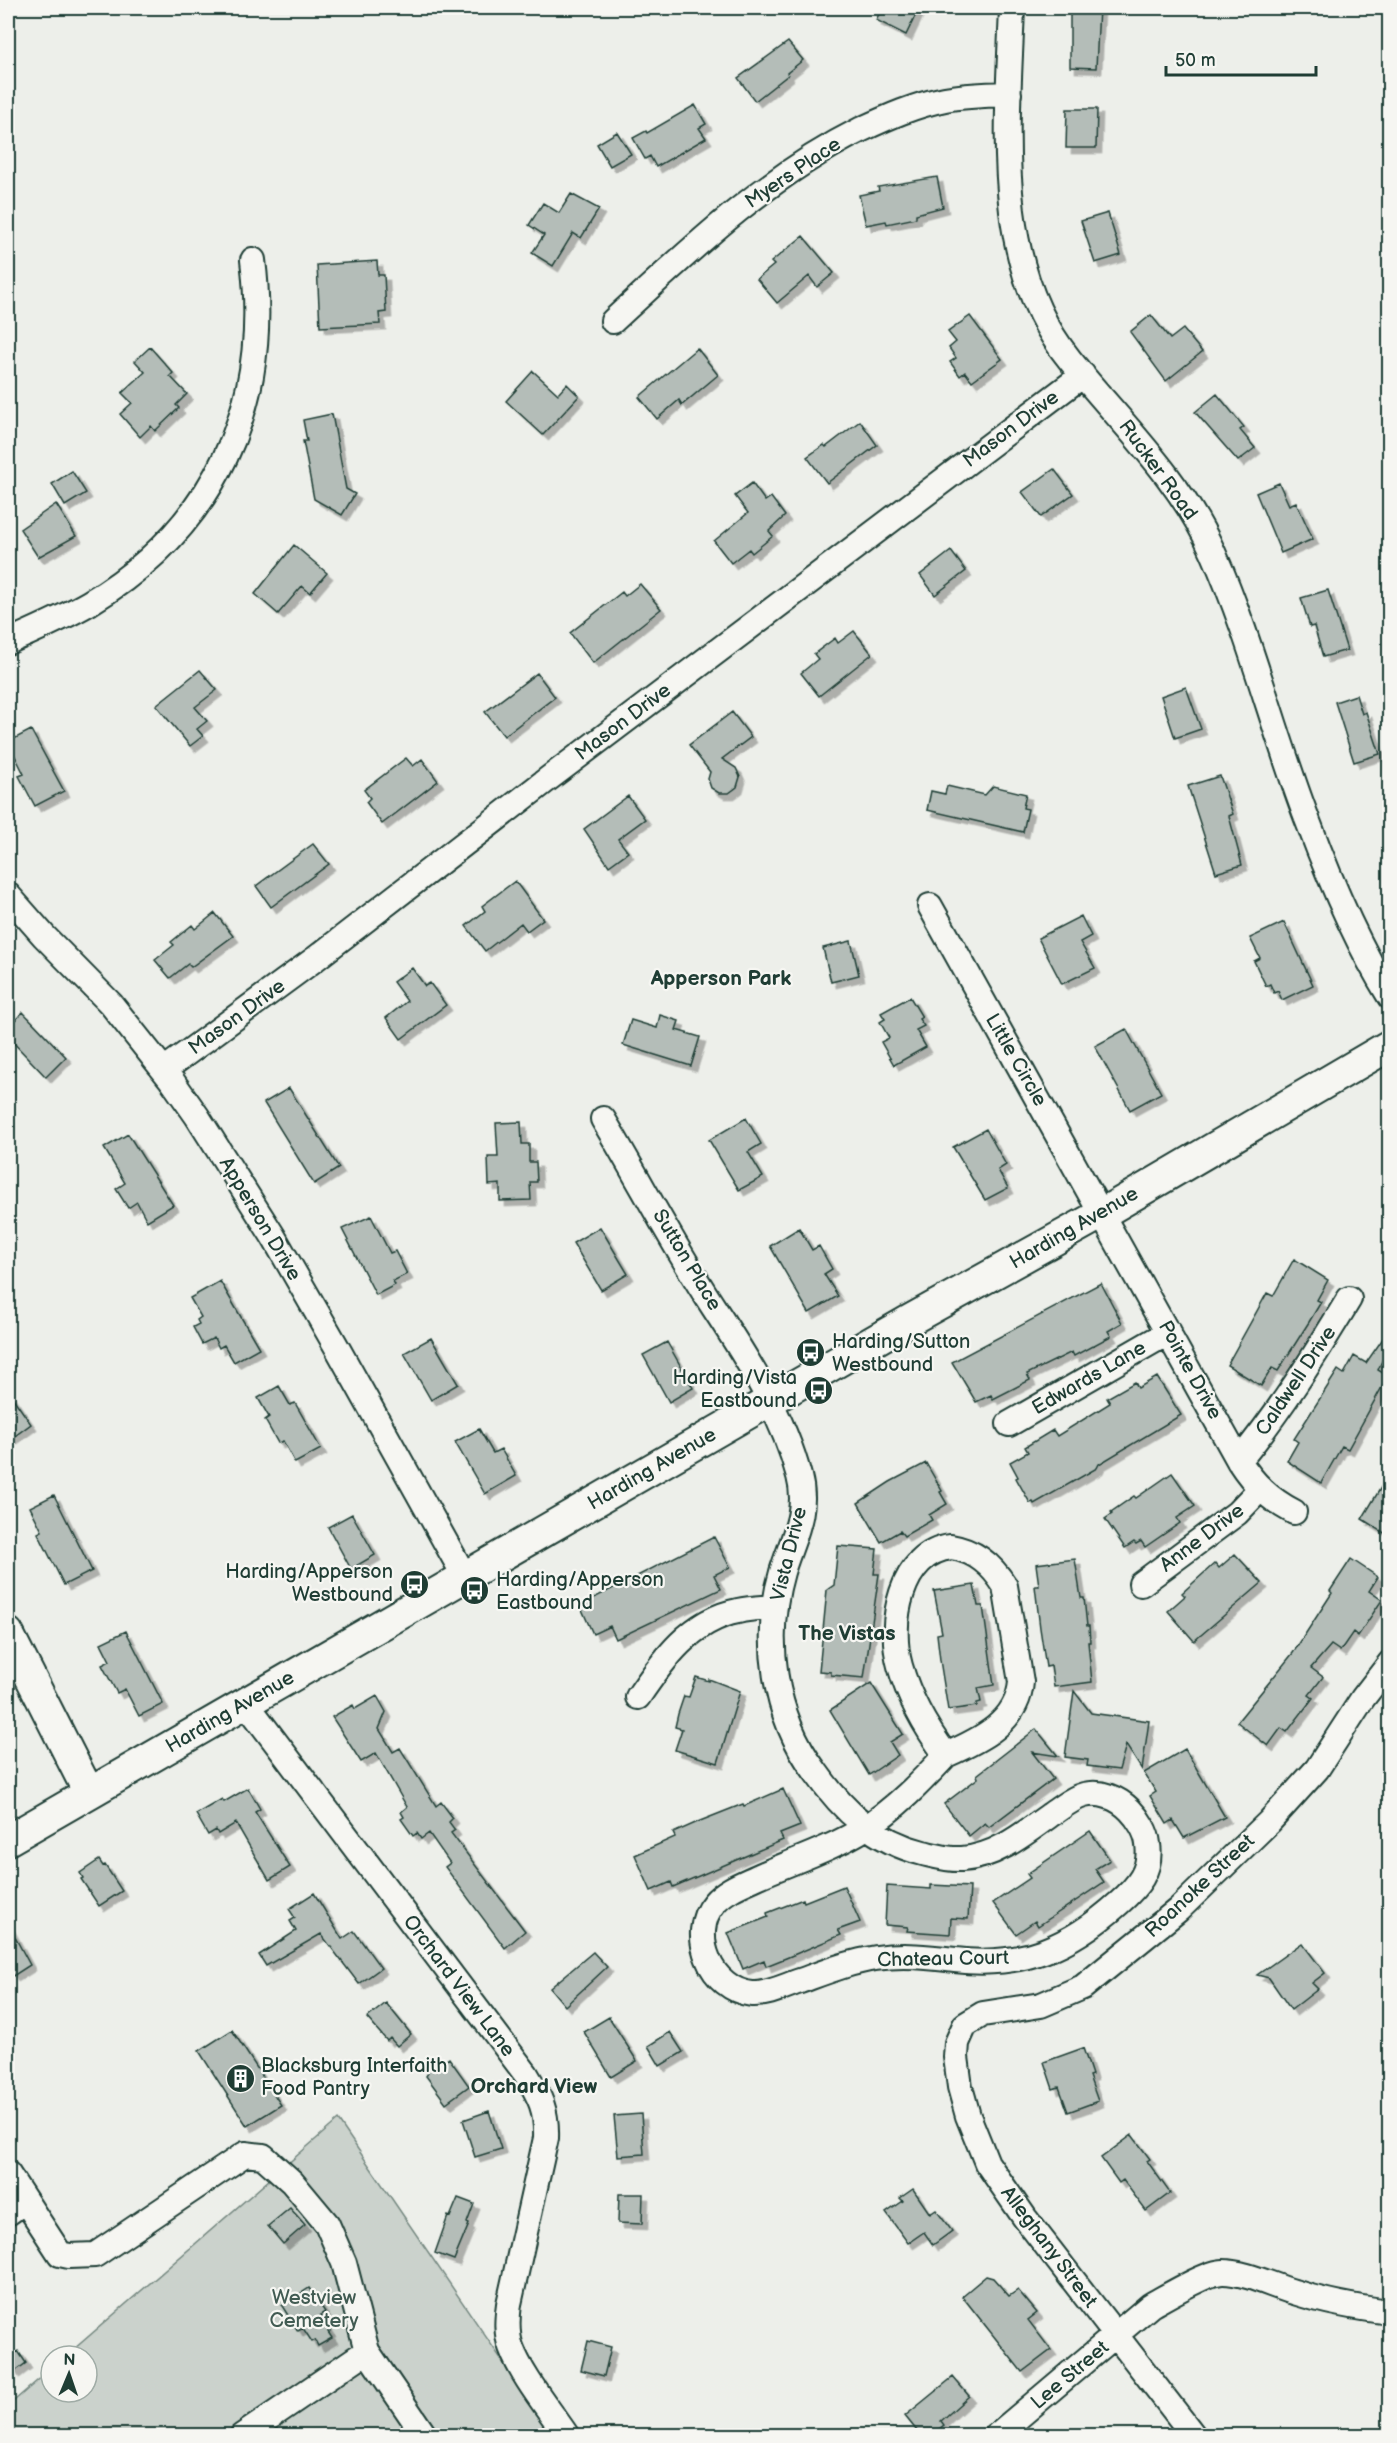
<svg xmlns="http://www.w3.org/2000/svg" width="1397" height="2443" viewBox="0 0 1397 2443" font-family="'Balsamiq Sans',sans-serif">
<style>
.green{fill:#cbd2cc;stroke:#758880;stroke-width:1.5}
.building{fill:#b4bdb8;stroke:#1f3d34;stroke-width:1.5;filter:url(#shadow)}
.lines{fill:none;stroke-linecap:round;stroke-linejoin:round}
.minor-casing{stroke:#1f3d34;stroke-width:28}
.major-casing{stroke:#1f3d34;stroke-width:34}
.minor{stroke:#f6f6f2;stroke-width:24}
.major{stroke:#f6f6f2;stroke-width:30}
.labels{text-anchor:middle;dominant-baseline:central;stroke-width:4.5;stroke-linejoin:round;paint-order:stroke}
.street-label{font-size:20px;fill:#1f3d34;stroke:#f6f6f2}
.poi-label{font-size:20px;fill:#1f3d34;stroke:#f6f6f2;text-anchor:start}
.park-label{font-size:20px;fill:#415b52;stroke:#f6f6f2}
.neighbourhood-label{font-size:21px;font-weight:bold;fill:#1f3d34;stroke:#f6f6f2}
</style>
<defs>
<filter id="shadow"><feDropShadow dx="5.5" dy="5.5" stdDeviation="0" flood-color="#0004"/></filter>
</defs>
<rect width="100%" height="100%" fill="#edefea"/>
<filter id="ink" filterUnits="userSpaceOnUse"><feTurbulence type="fractalNoise" baseFrequency=".0167" numOctaves="2"/><feDisplacementMap in="SourceGraphic" scale="12" xChannelSelector="R" yChannelSelector="G"/><feConvolveMatrix kernelMatrix="1 2 1 2 8 2 1 2 1" color-interpolation-filters="sRGB"/></filter>
<g filter="url(#ink)">
<path class="green" d="M338,2120L553,2435L8,2436V2406L51,2369V2392H87V2356H66Z"/>
<path class="building" d="M882,8H919L906,35L876,20Z
M1070,8H1099L1096,68L1070,67Z
M788,42L803,60L787,73L788,75L755,101L738,78Z
M695,105L706,124L699,128L706,138L656,167L650,156L645,159L633,138L646,131L647,133Z
M1067,109H1097L1096,148H1066Z
M617,132L631,154L610,166L597,144Z
M937,177L943,207L916,214V218L887,224L886,221L866,225L859,195L879,191L878,187Z
M571,194L599,209L581,238L573,233L553,266L532,253L544,235L529,225L543,203L559,213Z
M1108,213L1121,255L1095,263L1081,221Z
M803,236L834,273L817,287L809,276L777,303L757,279L774,265L771,262Z
M377,261L378,275H384L386,312L379,313L380,324L320,327L317,265Z
M1151,315L1170,339L1183,329L1202,352L1166,381L1130,332Z
M970,316L1002,359L972,381L965,372L960,376L950,362L956,358L949,348L956,342L948,332Z
M150,347L173,373L170,376L187,394L176,405L179,408L155,431L151,426L140,437L120,414L132,403L122,393L145,372L135,361Z
M697,348L718,375L682,405L679,400L657,419L639,397Z
M533,371L558,394L567,384L579,396L543,435L506,401Z
M1217,394L1244,427L1240,430L1255,448L1238,461L1195,412Z
M332,414L346,489L355,494L342,515L314,499L303,441H307L303,420Z
M860,421L877,445L827,483L807,457L824,445L826,447Z
M1054,469L1073,494L1041,517L1022,492Z
M72,471L86,493L65,506L52,484Z
M752,483L765,501L771,497L785,516L769,531L773,536L752,553L749,549L731,563L714,541L748,513L735,496Z
M1279,483L1289,505L1296,502L1313,539L1281,553L1256,493Z
M56,504L76,536L38,557L20,529Z
M294,545L327,573L310,593L302,586L278,614L255,594Z
M951,551L966,571L935,595L920,575Z
M640,584L661,609L593,663L570,633L622,592L625,596Z
M1328,590L1347,650L1323,657L1314,626L1310,627L1301,598Z
M854,631L872,654L819,696L801,673L818,659L814,654L835,638L838,643Z
M200,670L217,690L195,707L207,721L197,729L203,736L190,746L156,705Z
M537,673L555,697L504,736L485,712Z
M1186,687L1201,729L1175,738L1161,696Z
M1356,695L1362,714L1366,712L1380,754L1354,762L1335,702Z
M732,712L751,737L722,759L736,768L740,777L737,787L729,793H719L711,788L708,779L710,772L689,745Z
M31,730L64,791L35,806L19,776L24,774L8,742Z
M406,758L413,766L422,759L438,781L382,824L366,802L370,798L364,790Z
M1220,776L1233,814L1229,816L1242,865L1216,873L1188,786Z
M947,786L985,795L993,786L1026,794L1023,808L1028,809L1023,832L927,810L931,791L945,794Z
M628,796L645,819L618,839L628,852L609,866L584,829Z
M313,844L329,864L271,907L256,886Z
M515,881L543,919L527,931L521,923L485,951L466,926L485,911L482,906Z
M215,913L233,936L191,967L188,964L170,978L155,960L174,945L171,942L192,925L195,929Z
M1081,916L1091,936L1080,942L1095,968L1062,984L1038,938Z
M1284,922L1313,985L1282,1000L1278,991L1274,993L1270,984L1266,986L1254,961L1260,958L1250,938Z
M851,941L859,975L831,982L823,948Z
M412,968L425,986L430,983L446,1005L401,1039L386,1018L407,1001L393,982Z
M910,997L922,1017L919,1019L924,1026L916,1030L926,1047L894,1065L881,1042L889,1038L880,1022L885,1019L881,1013Z
M23,1012L66,1057L46,1077L8,1037V1027Z
M660,1015L679,1021L676,1030L700,1037L691,1066L623,1045L631,1020L657,1028Z
M1126,1029L1161,1093L1130,1110L1095,1046Z
M289,1088L339,1168L314,1184L264,1103Z
M746,1118L761,1144L748,1152L763,1177L739,1190L709,1140Z
M521,1122L522,1144H529V1162H536L537,1182H530L531,1200L500,1201V1184L489,1185L488,1157H498L496,1123Z
M986,1129L1006,1165L998,1170L1008,1188L985,1200L953,1147Z
M128,1134L173,1205L147,1221L137,1202L128,1208L116,1189L125,1183L104,1148Z
M371,1216L390,1253L395,1251L407,1274L393,1281L395,1285L376,1295L342,1229Z
M600,1227L628,1274L601,1290L573,1243Z
M799,1228L812,1250L819,1246L832,1269L824,1274L838,1296L809,1313L770,1246Z
M1294,1259L1328,1280L1317,1300L1321,1302L1309,1322L1278,1371L1272,1368L1261,1386L1227,1365L1267,1293L1273,1296Z
M220,1281L259,1348L234,1362L224,1345L219,1348L214,1338L202,1344L193,1327L199,1324L197,1320L201,1317L190,1298Z
M1101,1283L1122,1323L1108,1331L1111,1336L1074,1356L1072,1352L1027,1374L1030,1380L993,1399L991,1395L976,1402L952,1362Z
M1384,1337L1389,1340V1345L1378,1370L1388,1376L1348,1449L1342,1446L1321,1483L1287,1461L1298,1442L1294,1439L1338,1370L1344,1374L1354,1356L1366,1363Z
M431,1338L458,1384L431,1400L404,1353Z
M667,1342L693,1388L669,1402L643,1355Z
M1157,1377L1181,1415L1099,1464L1097,1468L1034,1504L1033,1502L1030,1503L1016,1478L1018,1477L1010,1462L1028,1452L1025,1447L1053,1430L1057,1436L1110,1403L1107,1398L1135,1382L1138,1388Z
M279,1386L290,1405L295,1403L321,1449L295,1463L283,1441L278,1443L265,1420L269,1417L258,1398Z
M8,1391L31,1424L8,1441Z
M479,1429L493,1453L501,1449L516,1476L485,1494L455,1442Z
M926,1463L942,1491L940,1492L947,1504L929,1515L932,1520L904,1536L900,1531L881,1542L858,1503L890,1482Z
M1172,1473L1195,1506L1177,1518L1180,1523L1145,1547L1141,1541L1136,1544L1134,1542L1125,1548L1105,1519L1112,1514L1111,1512L1134,1496L1136,1498Z
M1389,1474V1536L1362,1519Z
M54,1495L92,1571L64,1585L38,1533L42,1531L30,1507Z
M352,1514L375,1555L351,1569L328,1527Z
M714,1537L730,1567L714,1575L721,1589L616,1639L610,1626L593,1634L580,1605Z
M838,1546L877,1549L874,1574H879L864,1678L831,1675V1672L819,1671L827,1590L834,1585Z
M1235,1554L1262,1583L1194,1641L1168,1611L1185,1596L1182,1593L1215,1563L1219,1568Z
M1075,1559L1081,1598H1084L1087,1626H1089L1090,1642H1088L1092,1682L1054,1687L1051,1666L1046,1667L1040,1628L1035,1586H1039L1036,1564Z
M1351,1559L1378,1577L1369,1591L1382,1600L1358,1636L1353,1632L1340,1651L1331,1645L1311,1668L1323,1677L1309,1695L1313,1698L1287,1732L1281,1728L1268,1746L1237,1722L1293,1653L1332,1593L1330,1591Z
M974,1585L978,1606H983L994,1685L978,1688L981,1702L977,1703V1706L948,1710L940,1660L937,1634L942,1633L934,1591Z
M126,1631L163,1704L139,1716L125,1689L117,1693L102,1665L110,1661L101,1643Z
M696,1677L709,1681V1679L740,1691L718,1763L675,1750L682,1729L675,1727L678,1714L684,1696L689,1697Z
M871,1683L903,1734L890,1742L898,1755L869,1775L830,1710Z
M1074,1691L1091,1713L1149,1721L1142,1770L1126,1745L1119,1770L1087,1766L1088,1760L1065,1757Z
M377,1696L386,1712L379,1729L393,1752L400,1748L436,1806L441,1802L453,1818L449,1822L455,1830L451,1833L525,1931L505,1948L445,1867L450,1863L429,1833L421,1839L417,1833L413,1836L401,1819L404,1817L401,1812L407,1807L376,1753L361,1762L332,1717L353,1705L355,1709Z
M1036,1729L1058,1756L1032,1752L1053,1779L989,1827L985,1823L969,1836L944,1804L978,1778L977,1775Z
M1185,1749L1225,1817L1184,1838L1173,1820L1167,1824L1150,1796L1156,1792L1144,1773Z
M248,1788L260,1809L255,1812L290,1867L269,1880L236,1823L218,1834L216,1830L208,1835L196,1814L222,1799L224,1802Z
M783,1789L800,1826L780,1834L783,1840L673,1887L671,1882L651,1891L635,1855L675,1837L673,1833L700,1821L743,1804L744,1806Z
M1090,1831L1110,1860L1095,1869L1104,1882L1038,1926L1035,1921L1016,1934L993,1903L1030,1878L1027,1874Z
M99,1860L103,1866L105,1865L122,1891L99,1906L81,1879L83,1878L80,1873Z
M931,1885L970,1887L968,1919L951,1918L950,1934L907,1931L908,1927L885,1925L887,1886L931,1889Z
M844,1886L860,1922L838,1930L841,1935L786,1958L766,1966L764,1960L743,1969L728,1933L768,1917L767,1913L803,1899L804,1902Z
M314,1893L342,1939L354,1931L381,1968L359,1984L321,1934L266,1966L259,1955L296,1931L290,1921L295,1918L289,1909Z
M8,1924L30,1965L13,1976L8,1967Z
M1302,1943L1325,1973L1312,1983L1318,1989L1291,2010L1269,1978L1257,1975Z
M593,1952L607,1967L565,2006L550,1988Z
M386,2003L411,2034L397,2046L390,2038L387,2041L367,2018Z
M609,2017L637,2061L611,2077L584,2032Z
M232,2030L281,2105L247,2126L199,2051Z
M670,2032L683,2052L660,2066L648,2046Z
M1083,2048L1092,2075L1089,2076L1098,2101L1068,2112L1059,2087L1053,2089L1044,2062Z
M436,2058L441,2064L449,2058L469,2086L446,2103L426,2076L428,2073L424,2067Z
M489,2111L501,2149L475,2157L463,2120Z
M641,2114L644,2154L618,2156L614,2116Z
M1132,2135L1150,2159L1147,2161L1170,2193L1146,2211L1123,2180L1119,2183L1101,2158Z
M913,2189L930,2214L936,2210L952,2231L933,2245L924,2232L908,2243L886,2213L903,2201L900,2198Z
M619,2194H643L642,2224L618,2223Z
M458,2198L474,2204L467,2223L469,2224L454,2260L435,2253L448,2216L450,2217Z
M290,2208L305,2225L283,2244L268,2226Z
M986,2276L993,2278L1009,2296L1018,2290L1037,2313L1028,2320L1051,2350L1022,2372L962,2296Z
M309,2288L325,2312L320,2315L330,2331L328,2332L332,2338L318,2346L315,2340L312,2342L303,2328L298,2331L282,2306Z
M588,2341L611,2347L604,2376L581,2370Z
M18,2351L26,2363L14,2372L8,2363V2358Z
M953,2377L969,2396L941,2421L944,2425L930,2436H921L905,2416Z"/>
<g class="lines">
<defs>
<path id="minor" d="M1012,8C1008,123 991,263 1070,360C1120,422 1180,478 1213,552C1252,640 1274,734 1309,824C1331,883 1357,944 1390,997
M613,321C690,250 766,177 860,130C888,117 915,105 945,99C966,95 987,95 1009,94
M8,642C35,630 63,618 89,603C216,527 271,404 253,260
M8,895L44,936L111,1004L173,1082L197,1116L273,1236L335,1344L465,1577
M930,906L1239,1461C1254,1484 1269,1499 1294,1512
M164,1070L315,959L548,779L1083,375
M603,1119C640,1181 674,1247 714,1308C748,1360 783,1415 799,1476C809,1512 792,1539 782,1572C763,1638 773,1715 815,1771C843,1811 875,1841 923,1853C936,1856 949,1860 962,1859C995,1857 1024,1834 1050,1815C1061,1808 1072,1798 1084,1795C1101,1791 1118,1798 1130,1810C1138,1818 1147,1832 1148,1844C1152,1871 1137,1887 1119,1903C1070,1947 1022,1968 955,1960C929,1957 903,1954 876,1958C850,1962 825,1972 800,1981C785,1986 768,1995 752,1994C732,1992 715,1977 708,1959C700,1940 701,1918 714,1903C725,1890 742,1884 757,1877C793,1861 831,1849 865,1828C896,1808 922,1781 946,1755
M1009,1424L1169,1332
M1239,1461C1281,1410 1315,1355 1349,1299
M951,1547C976,1551 992,1565 1005,1586L1021,1682C1018,1722 980,1740 946,1755C926,1728 909,1698 900,1666C888,1624 900,1553 951,1547Z
M1141,1584L1237,1513L1260,1489
M638,1697C663,1660 691,1620 738,1611C750,1608 763,1608 775,1607
M246,1703L526,2074C540,2097 547,2110 546,2138L509,2304C507,2319 506,2333 511,2347C522,2377 549,2409 567,2436
M8,2174L60,2254L69,2256L95,2255L245,2154L263,2156L292,2182L327,2224L344,2263L367,2351L425,2436
M8,2213L25,2201
M242,2436L367,2351
M996,2436L1151,2305C1166,2297 1207,2272 1223,2272C1245,2272 1273,2286 1294,2292C1325,2302 1357,2308 1390,2312
M1194,2436L1025,2218L987,2163L968,2116L960,2087L956,2057L957,2043L965,2025L983,2014L1041,2005L1083,1987L1178,1910L1269,1822L1317,1769L1363,1698L1390,1663"/>
<path id="major" d="M8,1633L89,1793
M8,1840L910,1320L1103,1213L1390,1045"/>
</defs>
<use href="#minor" class="minor-casing"/>
<use href="#major" class="major-casing"/>
<use href="#minor" class="minor"/>
<use href="#major" class="major"/>
</g>
</g>
<defs>
<symbol id="bus-disc" viewBox="-11 -11 22 22"><circle r="9.5" fill="#1f3d34" stroke="#f6f6f2"/><path d="M-5-6H5V4H4V6H2V4H-2V6H-4V4H-5ZM-3.5-4V0h7V-4ZM-3.5 1.2v1.5H-2V1.2ZM2 1.2v1.5H3.5V1.2Z" fill="#fff"/></symbol>
<symbol id="building-disc" viewBox="-11 -11 22 22"><circle r="9.5" fill="#1f3d34" stroke="#f6f6f2"/><path d="M-4-6H4V6H1V3H-1V6H-4ZM-2.5-4.3h1.7v1.8h-1.7ZM.8-4.3h1.7v1.8H.8ZM-2.5-1h1.7V.8h-1.7ZM.8-1h1.7V.8H.8Z" fill="#fff"/></symbol>
</defs>
<g fill-rule="evenodd">
<use href="#bus-disc" x="794" y="1336" width="33" height="33"/>
<use href="#bus-disc" x="802" y="1374" width="33" height="33"/>
<use href="#bus-disc" x="398" y="1568" width="33" height="33"/>
<use href="#bus-disc" x="458" y="1574" width="33" height="33"/>
<use href="#building-disc" x="224" y="2062" width="33" height="33"/>
</g>
<g class="labels">
<g class="street-label">
<text transform="translate(793 173) rotate(-34)">Myers Place</text>
<text transform="translate(1011 429) rotate(-37)">Mason Drive</text>
<text transform="translate(1158 470) rotate(54)">Rucker Road</text>
<text transform="translate(623 722) rotate(-37)">Mason Drive</text>
<text transform="translate(237 1017) rotate(-36)">Mason Drive</text>
<text transform="translate(1016 1060) rotate(60)">Little Circle</text>
<text transform="translate(260 1219) rotate(59)">Apperson Drive</text>
<text transform="translate(1074 1228) rotate(-30)">Harding Avenue</text>
<text transform="translate(687 1260) rotate(59)">Sutton Place</text>
<text transform="translate(1190 1370) rotate(61)">Pointe Drive</text>
<text transform="translate(1089 1378) rotate(-30)">Edwards Lane</text>
<text transform="translate(1296 1381) rotate(-56)">Caldwell Drive</text>
<text transform="translate(652 1469) rotate(-30)">Harding Avenue</text>
<text transform="translate(1202 1538) rotate(-37)">Anne Drive</text>
<text transform="translate(789 1554) rotate(-76)">Vista Drive</text>
<text transform="translate(230 1712) rotate(-30)">Harding Avenue</text>
<text transform="translate(1200 1886) rotate(-43)">Roanoke Street</text>
<text transform="translate(943 1959) rotate(-1)">Chateau Court</text>
<text transform="translate(459 1986) rotate(53)">Orchard View Lane</text>
<text transform="translate(1049 2247) rotate(53)">Alleghany Street</text>
<text transform="translate(1070 2375) rotate(-40)">Lee Street</text>
</g>
<g class="poi-label">
<text x="832" y="1342">Harding/Sutton<tspan x="832" dy="23">Westbound</tspan></text>
<text x="797" y="1378" text-anchor="end">Harding/Vista<tspan x="797" dy="23">Eastbound</tspan></text>
<text x="393" y="1572" text-anchor="end">Harding/Apperson<tspan x="393" dy="23">Westbound</tspan></text>
<text x="496" y="1580">Harding/Apperson<tspan x="496" dy="23">Eastbound</tspan></text>
<text x="261" y="2066">Blacksburg Interfaith<tspan x="261" dy="23">Food Pantry</tspan></text>
</g>
<g class="park-label">
<text x="314" y="2298">Westview<tspan x="314" dy="23">Cemetery</tspan></text>
</g>
<g class="neighbourhood-label">
<text x="721" y="978">Apperson Park</text>
<text x="847" y="1633">The Vistas</text>
<text x="534" y="2086">Orchard View</text>
</g>
</g>
<rect width="1397" height="2443" fill="none" stroke="#f6f6f2" stroke-width="30"/>
<rect x="15" y="15" width="1367" height="2413" fill="none" stroke="#1f3d34" stroke-width="2" filter="url(#ink)"/>
<g transform="translate(69 2374) rotate(2)"><circle r="28" fill="#f6f6f2" stroke="#a0aca6" stroke-width="1.5"/>
<path d="M0-4.5L10 22L0 15L-10 22Z" fill="#1f3d34"/>
<text y="-9" font-size="16" font-weight="bold" text-anchor="middle" fill="#1f3d34">N</text>
</g>
<path d="M1166 66v9h150v-9" fill="none" stroke="#1f3d34" stroke-width="3"/>
<text x="1175" y="66" font-size="18" fill="#1f3d34" stroke="#f6f6f2" stroke-width="4.5" paint-order="stroke">50 m</text>
</svg>
